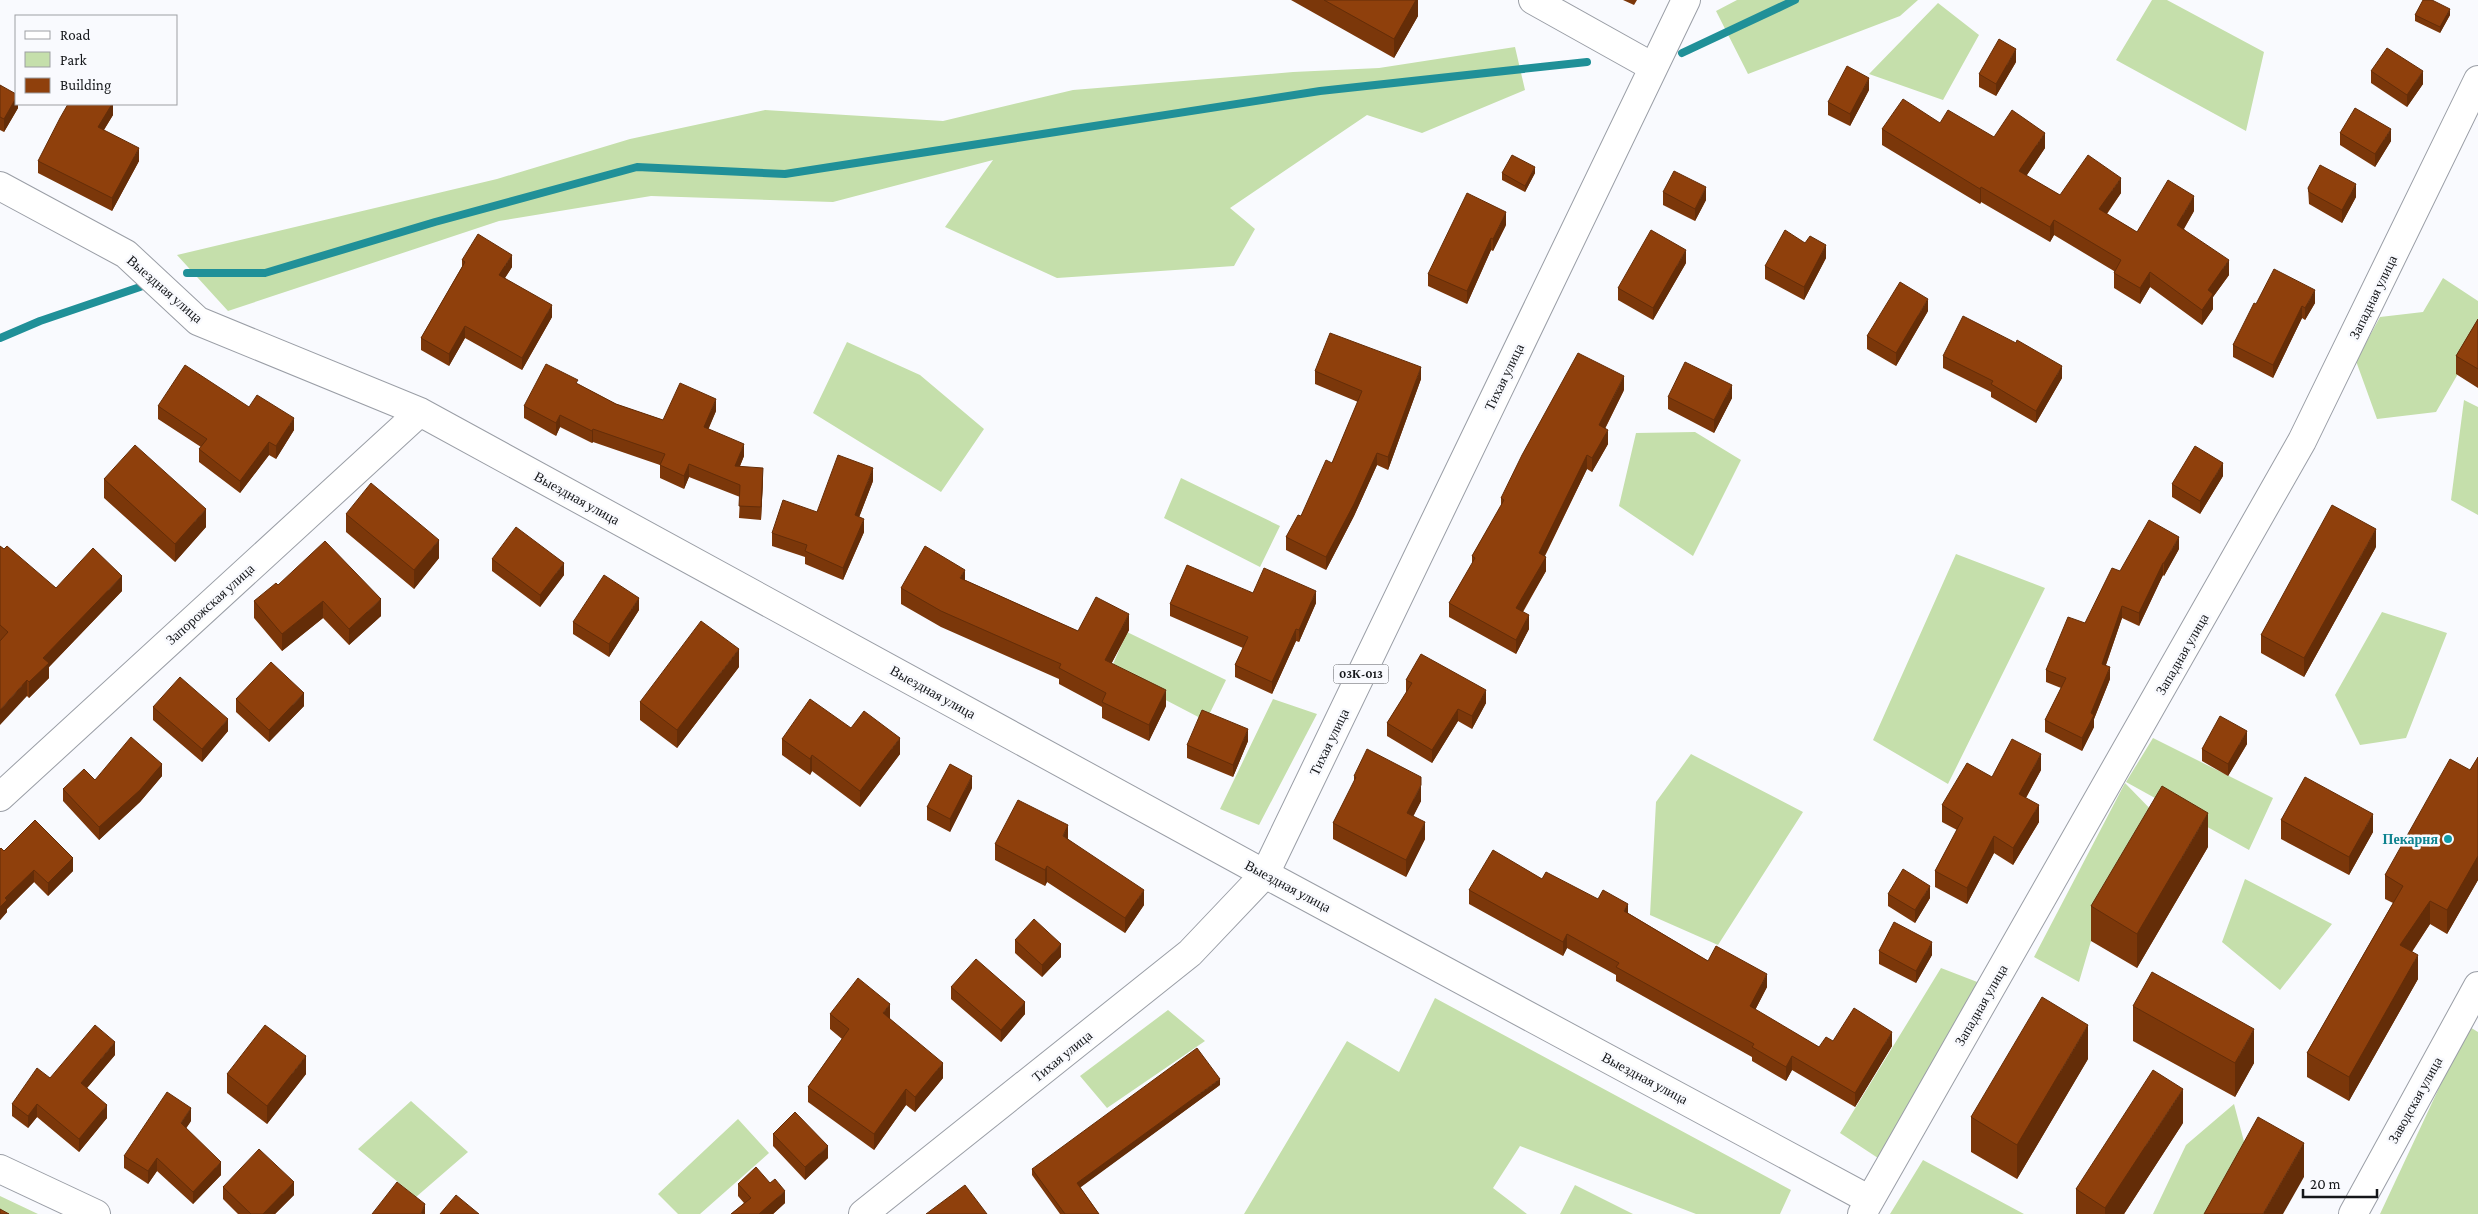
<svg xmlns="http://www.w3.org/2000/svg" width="2478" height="1214" viewBox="0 0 2478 1214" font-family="'Crimson Pro',serif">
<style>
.green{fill:#c5dfab}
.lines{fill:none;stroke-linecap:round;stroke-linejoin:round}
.stream{stroke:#209098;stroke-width:8}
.minor-casing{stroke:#9a9ea6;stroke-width:30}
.major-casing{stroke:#9a9ea6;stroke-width:30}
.minor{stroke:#fff;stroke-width:28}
.major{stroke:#fff;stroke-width:28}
.wall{fill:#7b370a}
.shaded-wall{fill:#642d08}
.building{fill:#8f400c;stroke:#642d08}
.culture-dot{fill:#0f9aa8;stroke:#f9fafe;stroke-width:2}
.labels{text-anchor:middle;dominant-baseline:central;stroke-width:5;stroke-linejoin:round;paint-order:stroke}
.shield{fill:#f9fafe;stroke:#595b5e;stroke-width:1}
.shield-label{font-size:12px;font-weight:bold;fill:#15171a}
.street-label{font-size:14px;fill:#15171a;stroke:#f9fafe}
.culture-label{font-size:14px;font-weight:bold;fill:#0d838f;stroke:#f9fafe;text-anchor:end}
</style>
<rect width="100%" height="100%" fill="#f9fafe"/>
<path class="green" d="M1737,0H1918L1900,16L1748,74L1716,11Z
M2152,0H2167L2264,52L2246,131L2116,60Z
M1938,3L1979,35L1943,100L1869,74Z
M1515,47L1525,90L1422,133L1367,115L1230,208L1255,229L1234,266L1057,278L945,227L993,160L833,202L651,196L499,221L228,311L177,255L497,179L630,139L765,110L943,121L1073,90L1293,72L1379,68Z
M2443,278L2478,301V339L2436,412L2377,419L2356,361L2380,317L2423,312Z
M847,342L920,375L984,429L941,492L813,413Z
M2464,400L2478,407V515L2451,500Z
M1695,432L1741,460L1693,556L1619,506L1636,433Z
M1181,478L1280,526L1260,567L1164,518Z
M1956,554L2045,588L1948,784L1873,740Z
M2382,612L2447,633L2406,738L2360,745L2335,695Z
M1127,632L1226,680L1206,721L1110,671Z
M1273,699L1317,714L1259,825L1220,809Z
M2153,738L2273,798L2249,850L2126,782Z
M1691,754L1803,812L1718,945L1650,915L1656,802Z
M2125,783L2161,820L2091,941L2079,982L2034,957Z
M2245,879L2332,924L2280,990L2222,942Z
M1941,968L1985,985L1884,1162L1840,1133Z
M1435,998L1791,1190L1780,1214H1696L1520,1146L1493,1188L1527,1214H1244L1347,1041L1399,1072Z
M1168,1010L1205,1041L1107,1108L1080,1076Z
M2468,1026L2478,1032V1214H2380Z
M411,1101L468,1152L416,1197L358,1149Z
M2234,1104L2246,1149L2213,1214H2153L2186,1145Z
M738,1119L769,1153L700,1214H678L658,1194Z
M1923,1160L2024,1214H1890Z
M1575,1185L1633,1214H1560Z
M0,1196L38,1214H0Z"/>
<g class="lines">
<path class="stream" d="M1682,53L1795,0
M187,273H265L435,222L637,167L785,174L1320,91L1587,62
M0,338L40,321L140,287"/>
<defs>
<path id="minor" d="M1533,0L1653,67
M0,186L126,254L198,321L420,412L1265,874L1870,1200
M0,797L420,412
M0,1169L96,1214
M1862,1214L2302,441L2478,80
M2353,1214L2478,986"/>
<path id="major" d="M863,1214L1190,953L1265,874L1686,0"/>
</defs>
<use href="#minor" class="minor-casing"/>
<use href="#major" class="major-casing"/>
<use href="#minor" class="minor"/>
<use href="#major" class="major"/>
</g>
<path class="wall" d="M1291,0H1418V16L1394,58Z
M1623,0H1637L1634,5Z
M2415,15H2450L2440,33L2415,21Z
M2016,62L1996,96L1979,87V74Z
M2371,71L2423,84L2407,107L2371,83Z
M0,85L18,104V108L4,132L0,130Z
M1869,90L1850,126L1828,115V102Z
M113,104V115L104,130L139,161L112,211L38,173V161Z
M1940,123L1994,137L2045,148L2026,176L2060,195L2121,193L2107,214L2137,232L2194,211L2184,229L2229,275L2213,297V309L2202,325L2150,287L2140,304L2114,288V271L2054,235L2050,242L1981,202L1980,204L1882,145V129Z
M2340,133L2391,141L2375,167L2340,145Z
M1502,173H1535L1525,192L1502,180Z
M2308,188L2356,197L2342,223L2309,204Z
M1663,192L1706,200L1695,221L1663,205Z
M1506,225L1493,251L1491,250L1467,304L1428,286V274Z
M1805,243L1826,258L1804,300L1765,279V266Z
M462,260L512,267L505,278L552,317L522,370L465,338L449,366L421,350V338L462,267Z
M1686,263L1653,320L1618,300V288Z
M2315,303L2305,320L2302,318L2273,378L2233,357V345L2256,304Z
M1928,311L1896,366L1867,349V336Z
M2478,319V388L2456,374V356Z
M1943,356L2062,378L2036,423L1991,397V392L1943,368Z
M1315,371L1421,379L1388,470L1377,465L1354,516L1326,570L1286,550V537L1301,516L1332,463L1358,402L1315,384Z
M578,384L616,404L663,420L716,411L708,429L744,456L740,466L763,480L761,520L739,518L740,497L689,477L684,489L660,478V465L593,442L592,443L560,427L556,436L524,418V406Z
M1624,390L1605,429L1608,444L1592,472L1587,469L1545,556L1546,571L1523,612L1529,629L1516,654L1449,617V603L1472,564V556L1501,506V498Z
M1668,397L1732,398L1714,433L1668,409Z
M158,406L249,407L294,430L276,459L269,455L240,493L199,462V449L201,447L158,419Z
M2223,476L2200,514L2172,497V484Z
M104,479L206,527L175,562L104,498Z
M873,481L859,517L864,532L843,580L805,564V557L772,546V533L817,512Z
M346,514L439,558L414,589L346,532Z
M0,546L56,588L122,591L49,667V678L29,698L27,696L0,640Z
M2376,547L2304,677L2261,653V635Z
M2179,549L2164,576L2163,575L2139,626L2122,618L2106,665L2110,679L2094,719V727L2082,751L2045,732V720L2061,688L2046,682V670L2085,623L2120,571Z
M492,559L564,575L540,607L492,571Z
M965,580L1078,631L1129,630L1111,664L1166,706L1149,741L1102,718V707L1059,684V679L941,627L901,604V588Z
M278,585L381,616L349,645L323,618L282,651L254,618V601Z
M1253,593L1316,603L1299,642L1296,641L1272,694L1235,677V665L1243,648L1170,616V604Z
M639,610L609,657L573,634V622Z
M739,667L677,748L640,720V702Z
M1406,680L1486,703L1472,729L1458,721L1432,763L1387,736V723L1406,693Z
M236,699L304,706L269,742L236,712Z
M153,707L228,731L202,762L153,720Z
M851,728L900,754L860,807L812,771L810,775L782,755V739Z
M1248,741L1233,777L1187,758V745Z
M2247,744L2228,776L2202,761V749Z
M2478,757V880L2447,934L2430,924L2412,952L2418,979L2349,1101L2307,1077V1053L2393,903L2385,899V875L2470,770Z
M2041,770L2026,798L2039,822L2013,865L1994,853L1967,904L1935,887V871L1957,830L1942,822V805L1992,777Z
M162,776L140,802L99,840L63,801V789L95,780Z
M1354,776L1421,801L1413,816L1425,839L1406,877L1333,839V823L1354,782Z
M972,788L950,832L927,820V807Z
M2281,820L2373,832L2349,875L2281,839Z
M1068,839L1144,905L1125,933L1047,882L1045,886L995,860V844Z
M2208,847L2137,968L2091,941V906Z
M0,849L4,851L73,871L48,896L34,882L7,909V912L0,920Z
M1542,879L1598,899L1628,913L1708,961L1767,987L1755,1010L1819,1047L1833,1041L1892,1046L1855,1107L1792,1070L1786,1081L1752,1061V1057L1616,981V975L1567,948L1563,956L1469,904V890Z
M1888,894L1930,898L1915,923L1888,906Z
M1015,940L1061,957L1042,977L1015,953Z
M1879,951L1932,955L1916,983L1879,964Z
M951,987L1025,1014L1001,1042L951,999Z
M2133,1006L2254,1063L2235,1097L2133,1041Z
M830,1014L890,1019L943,1078L915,1112L906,1105L874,1150L808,1102V1087L842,1039L830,1029Z
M115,1055L87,1088L107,1118L79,1152L37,1117L28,1128L12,1116V1104L50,1078Z
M2088,1059L2017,1179L1971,1152V1117Z
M227,1074H306L267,1124L227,1093Z
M1220,1085L1080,1187L1099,1214H1060L1032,1175V1169Z
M191,1121L186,1128L221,1175L193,1204L157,1171L148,1184L124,1168V1156Z
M2183,1123L2124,1214H2076V1189Z
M773,1134L828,1158L805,1180L773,1146Z
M738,1184L785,1203L773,1214H731L744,1203L738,1196Z
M223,1187L294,1195L275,1214H238L223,1199Z"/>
<path class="shaded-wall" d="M1416,0H1418V16L1394,58V39Z
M2450,9V15L2440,33V27Z
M2016,49V62L1996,96V84Z
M2423,71V84L2407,107V95Z
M1869,78V90L1850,126V114Z
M16,98V104H18V108L4,132V119Z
M112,104H113V115L98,139V127Z
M2391,129V141L2375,167V154Z
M2045,133V148L2019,187V171Z
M139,148V161L112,211V198Z
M1535,167V173L1525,192V186Z
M2121,178V193L2099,224V209Z
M2356,184V197L2342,223V210Z
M1706,187V200L1695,221V209Z
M1981,187V202L1980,204V189Z
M2194,196V211L2177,240V225Z
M1506,212V225L1493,251V239Z
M2054,220V235L2050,242V227Z
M1491,238V250L1467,304V291Z
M1826,245V258L1804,300V287Z
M1686,250V263L1653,320V308Z
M512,255V267L499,287V275Z
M2229,260V275L2213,297V309L2202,325V310L2208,290Z
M2150,272V287L2140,304V288Z
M2315,290V303L2305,320V308Z
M1928,299V311L1896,366V353Z
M552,305V317L522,370V358Z
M2302,306V318L2273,378V365Z
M465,326V338L449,366V354Z
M2062,366V378L2036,423V411Z
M1421,367V379L1388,470V457Z
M1624,376V390L1599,440V425Z
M1732,385V398L1714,433V420Z
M716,399V411L704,440V427Z
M560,415V427L556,436V423Z
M294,418V430L276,459V446Z
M593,429V442L592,443V431Z
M1608,430V444L1592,472V458Z
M269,442V455L240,493V481Z
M744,444V456L735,478V466Z
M1377,453V465L1354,516L1326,570V557Z
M1587,455V469L1539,567V553Z
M2223,463V476L2200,514V501Z
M689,464V477L684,489V476Z
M763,468V480L761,520V507Z
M873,468V481L855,528V515Z
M206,509V527L175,562V544Z
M864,519V532L843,580V568Z
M2376,529V547L2304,677V658Z
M2179,537V549L2164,576V563Z
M439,540V558L414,589V570Z
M1546,557V571L1516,622V608Z
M564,563V575L540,607V595Z
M2163,563V575L2139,626V613Z
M965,570V586L960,578Z
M122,576V591L49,667V678L29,698V682L43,658Z
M1316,591V603L1299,642V630Z
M639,598V610L609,657V644Z
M381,599V616L349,645V629Z
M323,601V618L282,651V634Z
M2122,606V618L2102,676V664Z
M1129,614V630L1105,676V660Z
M1529,615V629L1516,654V640Z
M1296,629V641L1272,694V682Z
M739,649V667L677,748V730Z
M2110,667V679L2094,719V727L2082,751V738L2091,713Z
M27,680V696L0,725V710Z
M1166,690V706L1149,741V725Z
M1486,690V703L1472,729V716Z
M304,693V706L269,742V730Z
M1458,709V721L1432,763V750Z
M228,719V731L202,762V749Z
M1248,729V741L1233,777V765Z
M2247,731V744L2228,776V764Z
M900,738V754L860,807V791Z
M2041,754V770L2019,810V794Z
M812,755V771L810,775V759Z
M162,764V776L140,802L99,840V827Z
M972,776V788L950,832V819Z
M1421,785V801L1407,829V813Z
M2039,805V822L2013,865V848Z
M2208,813V847L2137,968V934Z
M2373,814V832L2349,875V857Z
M1425,822V839L1406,877V860Z
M1068,825V840L1063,836Z
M1994,836V853L1967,904V888Z
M2478,856V880L2447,934V910Z
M73,858V871L48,896V883Z
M1047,866V882L1045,886V870Z
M34,870V882L7,909V912L0,920V907L5,898Z
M1930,886V898L1915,923V910Z
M1144,890V905L1125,933V918Z
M2430,901V924L2400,969V945Z
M1628,904V918L1624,911Z
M1567,934V948L1563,956V942Z
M1932,942V955L1916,983V971Z
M1061,944V957L1042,977V965Z
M2418,955V979L2349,1101V1077Z
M1767,974V987L1750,1020V1006Z
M1025,1002V1014L1001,1042V1030Z
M890,1004V1020L883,1013Z
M2088,1025V1059L2017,1179V1145Z
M2254,1029V1063L2235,1097V1063Z
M1892,1032V1046L1855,1107V1093Z
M115,1042V1055L81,1095V1083Z
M306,1056V1074L267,1124V1106Z
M1792,1056V1070L1786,1081V1067Z
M943,1063V1078L915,1112V1097Z
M1220,1079V1085L1077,1190V1183Z
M906,1089V1105L874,1150V1134Z
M2183,1089V1123L2124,1214H2105V1208Z
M37,1104V1117L28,1128V1116Z
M107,1105V1118L79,1152V1139Z
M191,1108V1121L181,1136V1123Z
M2304,1143V1177L2283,1214H2263Z
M828,1146V1158L805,1180V1167Z
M157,1158V1171L148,1184V1171Z
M221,1162V1175L193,1204V1192Z
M294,1182V1195L275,1214H263Z
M785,1191V1203L773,1214H759Z
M425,1204V1214H421Z"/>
<path class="building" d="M1324,0H1416L1394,39Z
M2423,0H2432L2450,9L2440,27L2415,15Z
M1999,39L2016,49L1996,84L1979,74Z
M2387,48L2423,71L2407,95L2371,71Z
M1847,66L1869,78L1850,114L1828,102Z
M0,85L16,94V98L4,119L0,117Z
M1903,99L1940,123L1948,110L1994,137L2012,110L2045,133L2019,171L2060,195L2088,155L2121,178L2099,209L2137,232L2168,180L2194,196L2177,225L2229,260L2208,290L2213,294L2202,310L2150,272L2140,288L2114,273L2121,260L2054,220L2050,227L1981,187L1980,189L1882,129Z
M68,104H112L98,127L139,148L112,198L38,161L60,118Z
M2355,108L2391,129L2375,154L2340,133Z
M1512,155L1535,167L1525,186L1502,173Z
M2320,165L2356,184L2342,210L2309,192L2308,188Z
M1674,171L1706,187L1695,209L1663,192Z
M1467,193L1506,212L1493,239L1491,238L1467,291L1428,274Z
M1651,230L1686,250L1653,308L1618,288Z
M1785,230L1805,243L1810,236L1826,245L1804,287L1765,266Z
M478,234L512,255L499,275L552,305L522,358L465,326L449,354L421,338L465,262L462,260Z
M2274,269L2315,290L2305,308L2302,306L2273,365L2233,345L2254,303L2256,304Z
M1900,282L1928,299L1896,353L1867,336Z
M1963,316L2016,343L2017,340L2062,366L2036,411L1991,384L1993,381L1943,356Z
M2478,319V369L2456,356Z
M1330,333L1421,367L1388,457L1377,453L1354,504L1326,557L1286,537L1298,515L1301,516L1326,460L1332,463L1362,391L1315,371Z
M1578,353L1624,376L1599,425L1608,430L1592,458L1587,455L1539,553L1546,557L1516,608L1529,615L1516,640L1449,603L1475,558L1472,556L1504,500L1501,498L1522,455Z
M1685,362L1732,385L1714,420L1668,397Z
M546,364L578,380L576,383L616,404L663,420L680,383L716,399L704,427L744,444L735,466L763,468L761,507L739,506L740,485L689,464L684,476L660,465L665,454L593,429L592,431L560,415L556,423L524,406Z
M185,365L249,407L257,395L294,418L276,446L269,442L240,481L199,449L207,439L158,406Z
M135,445L206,509L175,544L104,479Z
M2195,446L2223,463L2200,501L2172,484Z
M838,455L873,468L855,515L864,519L843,568L805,551L807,545L772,533L783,500L817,512Z
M371,483L439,540L414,570L346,514Z
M2332,505L2376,529L2304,658L2261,635Z
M2149,520L2179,537L2164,563H2163L2139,613L2122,606L2102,664L2110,667L2091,713L2094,715L2082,738L2045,720L2066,678L2046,670L2068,617L2085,623L2112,568L2120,571Z
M516,527L564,563L540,595L492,559Z
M325,541L381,599L349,629L323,601L282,634L254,601L276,583L278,585Z
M0,546L4,549L7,546L56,588L93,548L122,576L43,658L49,663L29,682L27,680L0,710V641L8,632L0,625Z
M925,546L965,570L960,578L1078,631L1096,597L1129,614L1105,660L1166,690L1149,725L1102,702L1106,693L1059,668L1061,664L941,611L901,588Z
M1187,565L1253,593L1264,568L1316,591L1299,630L1296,629L1272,682L1235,665L1248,637L1170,604Z
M604,575L639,598L609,644L573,622Z
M701,621L739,649L677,730L640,702Z
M1421,654L1486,690L1472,716L1458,709L1432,750L1387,723L1412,683L1406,680Z
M271,662L304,693L269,730L236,699Z
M180,677L228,719L202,749L153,707Z
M810,699L851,728L864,711L900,738L860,791L812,755L810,759L782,739Z
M1202,710L1248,729L1233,765L1187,745Z
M2220,716L2247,731L2228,764L2202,749Z
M131,737L162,764L140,790L99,827L63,789L84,769L95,780Z
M2012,739L2041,754L2019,794L2039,805L2013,848L1994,836L1967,888L1935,871L1963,818L1942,805L1967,763L1992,777Z
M1367,749L1421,777V785L1407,813L1425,822L1406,860L1333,823L1356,777L1354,776Z
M2478,757V856L2447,910L2430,901L2400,945L2418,955L2349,1077L2307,1053L2403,886L2385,875L2450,759L2470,770Z
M950,764L972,776L950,819L927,807Z
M2305,777L2373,814L2349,857L2281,820Z
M2162,786L2208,813L2137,934L2091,906Z
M1018,800L1068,825L1063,836L1144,890L1125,918L1047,866L1045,870L995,844Z
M35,820L73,858L48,883L34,870L5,898L7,900L0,907V849L1,848L4,851Z
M1493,850L1542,879L1546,872L1598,899L1603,890L1628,904L1624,911L1708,961L1716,946L1767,974L1750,1006L1819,1047L1826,1037L1833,1041L1854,1008L1892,1032L1855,1093L1792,1056L1786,1067L1752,1047L1754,1044L1616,967L1619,963L1567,934L1563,942L1469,890Z
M1903,869L1930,886L1915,910L1888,894Z
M1034,919L1061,944L1042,965L1015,940Z
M1894,922L1932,942L1916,971L1879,951Z
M976,959L1025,1002L1001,1030L951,987Z
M2152,972L2254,1029L2235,1063L2133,1006Z
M858,978L890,1004L883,1013L943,1063L915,1097L906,1089L874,1134L808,1087L849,1029L830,1014Z
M2042,997L2088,1025L2017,1145L1971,1117Z
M95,1025L115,1042L81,1083L107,1105L79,1139L37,1104L28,1116L12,1104L37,1068L50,1078Z
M265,1025L306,1056L267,1106L227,1074Z
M1197,1048L1220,1079L1077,1183L1099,1214H1065L1032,1169Z
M2153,1070L2183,1089L2105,1208L2076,1189Z
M167,1092L191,1108L181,1123L221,1162L193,1192L157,1158L148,1171L124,1156Z
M795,1112L828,1146L805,1167L773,1134Z
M2258,1117L2304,1143L2263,1214H2204Z
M259,1149L294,1182L263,1214H251L223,1187Z
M756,1167L770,1183L775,1179L785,1191L759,1214H731L751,1198L738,1184Z
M397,1182L425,1204L421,1214H372Z
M965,1185L987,1214H926Z
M456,1195L479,1214H440Z
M0,1209L9,1214H0Z"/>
<circle class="culture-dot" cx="2448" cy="839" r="5"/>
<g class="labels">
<rect class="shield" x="1333.5" y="664.5" width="55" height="19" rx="4"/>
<g class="shield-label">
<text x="1361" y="674">03К-013</text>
</g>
<g class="street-label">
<text transform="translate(165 289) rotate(41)">Выездная улица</text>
<text transform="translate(2373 297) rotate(-64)">Западная улица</text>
<text transform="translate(1504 377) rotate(-64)">Тихая улица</text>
<text transform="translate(577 498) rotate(29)">Выездная улица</text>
<text transform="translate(210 604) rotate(-42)">Запорожская улица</text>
<text transform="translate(2182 654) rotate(-60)">Западная улица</text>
<text transform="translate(933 692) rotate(29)">Выездная улица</text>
<text transform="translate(1329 742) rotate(-64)">Тихая улица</text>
<text transform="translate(1288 886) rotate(28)">Выездная улица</text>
<text transform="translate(1981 1005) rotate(-60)">Западная улица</text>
<text transform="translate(1062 1056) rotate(-39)">Тихая улица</text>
<text transform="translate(1645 1078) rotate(28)">Выездная улица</text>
<text transform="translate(2415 1100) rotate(-61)">Заводская улица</text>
</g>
<g class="culture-label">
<text x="2438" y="839">Пекарня</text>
</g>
</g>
<rect x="15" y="15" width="162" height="90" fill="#f9fafe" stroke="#9e9fa3"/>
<rect x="25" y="31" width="25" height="8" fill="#ffffff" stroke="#9e9fa3"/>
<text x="60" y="40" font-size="15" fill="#15171a">Road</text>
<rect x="25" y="52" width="25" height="15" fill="#c5dfab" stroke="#9e9fa3"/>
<text x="60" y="65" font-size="15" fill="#15171a">Park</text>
<rect x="25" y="78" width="25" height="15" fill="#8f400c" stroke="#9e9fa3"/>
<text x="60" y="90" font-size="15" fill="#15171a">Building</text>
<path d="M2303 1189v8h74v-8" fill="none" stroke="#15171a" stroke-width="2.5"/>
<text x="2310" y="1189" font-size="15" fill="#15171a" stroke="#f9fafe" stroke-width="4" paint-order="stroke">20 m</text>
</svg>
